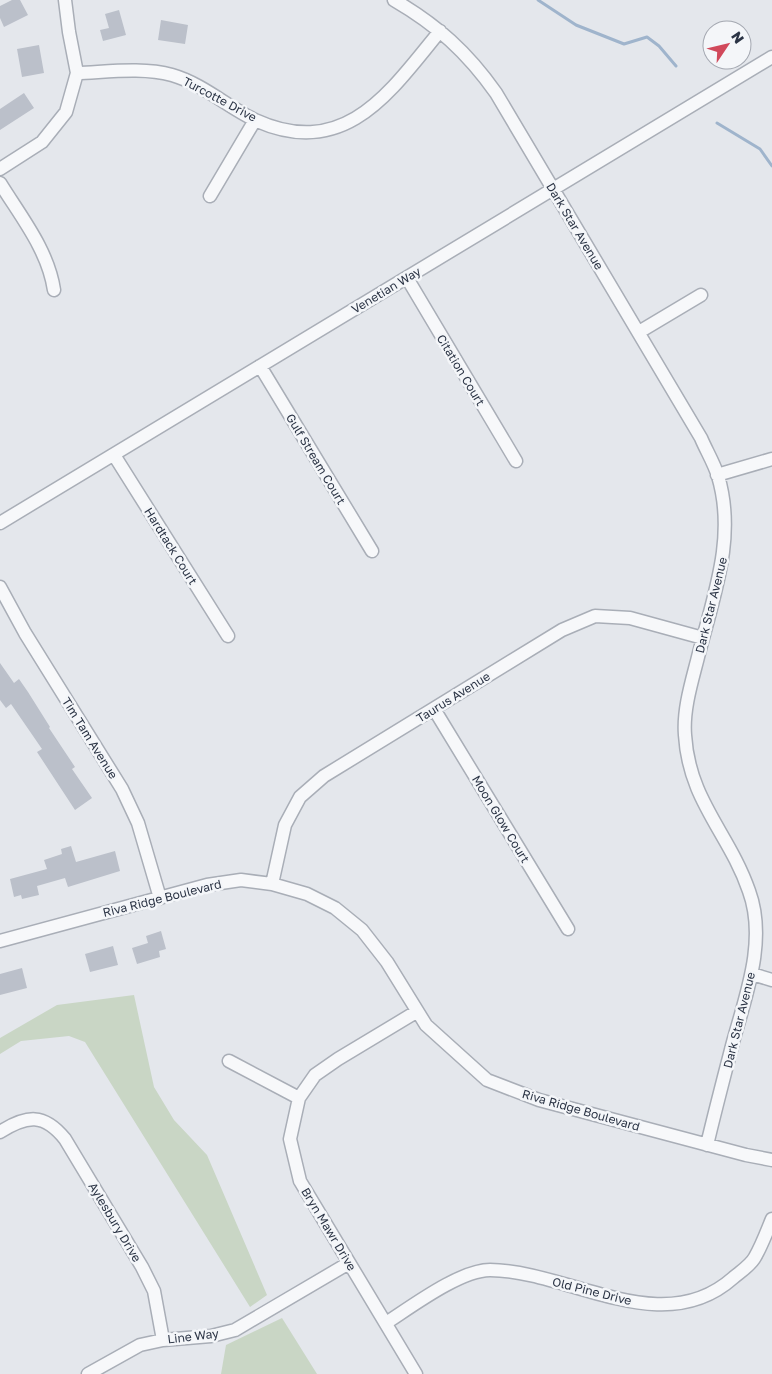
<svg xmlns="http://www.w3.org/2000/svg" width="772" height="1374" viewBox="0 0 772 1374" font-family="'Golos Text',sans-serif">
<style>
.green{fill:#c9d6c5}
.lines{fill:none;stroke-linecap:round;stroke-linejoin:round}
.stream{stroke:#9fb4cc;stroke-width:3}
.building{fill:#bbc0ca}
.minor-casing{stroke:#a9aeb7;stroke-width:15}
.minor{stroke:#f7f8fa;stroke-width:12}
.labels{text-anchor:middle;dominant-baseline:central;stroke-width:5;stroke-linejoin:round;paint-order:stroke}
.street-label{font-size:12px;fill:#2b3445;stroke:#f4f6f9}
</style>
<rect width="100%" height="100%" fill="#e4e7ec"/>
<path class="green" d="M134,995L154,1087L174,1120L207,1155L267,1295L250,1307L85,1042L69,1036L21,1041L0,1054V1038L57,1005Z
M282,1318L317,1374H221L226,1345Z"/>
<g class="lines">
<path class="stream" d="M538,0L576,25L624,44L647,37L659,46L676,66
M717,123L760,149L772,166"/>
</g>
<path class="building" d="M12,0H20L28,15L4,27L0,18V6Z
M119,10L126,35L103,41L100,30L109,28L105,14Z
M161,20L188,25L185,44L158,40Z
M39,45L44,73L22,77L17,49Z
M24,93L34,108L0,130V109Z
M0,663L14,683L19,679L28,692L50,727L49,728L75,767L72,769L92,798L75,810L37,752L42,749L11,704L6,708L0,700Z
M71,846L76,862L115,851L120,871L68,887L65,878L37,886L39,895L22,899L21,895L14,897L10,879L47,869L44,860L62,854L61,849Z
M161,931L166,949L159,951L160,957L137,964L132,948L148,943L146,936Z
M113,946L118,965L90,972L85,954Z
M22,968L27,988L0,995V974Z"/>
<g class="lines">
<defs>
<path id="minor" d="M394,0C437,25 467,52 496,93L701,438C706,450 714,463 718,476C737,539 712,600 697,661C691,684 683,711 685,735C689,801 729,833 749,891C767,940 746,995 733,1042C724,1077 715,1111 707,1145
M77,73C107,72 143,67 172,75C203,84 226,106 255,120C345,161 390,92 440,31
M0,169L42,142L66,112L77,73L69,32L65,0
M0,183C21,217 48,250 54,290
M210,196L255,120
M407,278L516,461
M639,332L701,295
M260,366L372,551
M114,455L228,636
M717,475L772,459
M0,523L772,57
M0,587L25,633L122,789L138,823L160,898
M434,709L568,929
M272,884L285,825L300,797L324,776L562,630L595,616L630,618L703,638
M0,941L207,885L241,880L272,884L307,894L335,908L362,930L387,962L426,1025L487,1080L539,1100L746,1155L772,1160
M752,974L772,980
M229,1061L299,1098
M0,1132C27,1115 44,1113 65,1139L142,1267L154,1291L163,1340
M386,1323C411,1307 460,1270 490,1270C570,1271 662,1341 733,1278C740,1272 751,1265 755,1257C762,1245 767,1231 772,1219
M88,1374L140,1345L163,1340L211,1336L235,1330L349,1263
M416,1374L300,1181L290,1139L299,1098L315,1075L338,1059L416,1012"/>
</defs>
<use href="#minor" class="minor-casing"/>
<use href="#minor" class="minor"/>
</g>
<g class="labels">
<g class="street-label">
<text transform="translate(220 99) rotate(28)">Turcotte Drive</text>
<text transform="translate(575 226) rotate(59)">Dark Star Avenue</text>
<text transform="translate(386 290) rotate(-31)">Venetian Way</text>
<text transform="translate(461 370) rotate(59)">Citation Court</text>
<text transform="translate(316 459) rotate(59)">Gulf Stream Court</text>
<text transform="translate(171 546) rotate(58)">Hardtack Court</text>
<text transform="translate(711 605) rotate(-76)">Dark Star Avenue</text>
<text transform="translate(453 697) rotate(-32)">Taurus Avenue</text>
<text transform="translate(90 738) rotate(58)">Tim Tam Avenue</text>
<text transform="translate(501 819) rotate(59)">Moon Glow Court</text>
<text transform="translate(162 898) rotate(-14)">Riva Ridge Boulevard</text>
<text transform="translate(739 1020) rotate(-76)">Dark Star Avenue</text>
<text transform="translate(581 1110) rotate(16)">Riva Ridge Boulevard</text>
<text transform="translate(115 1222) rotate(59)">Aylesbury Drive</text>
<text transform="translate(329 1229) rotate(59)">Bryn Mawr Drive</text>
<text transform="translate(592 1291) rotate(14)">Old Pine Drive</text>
<text transform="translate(193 1336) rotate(-7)">Line Way</text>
</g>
</g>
<g transform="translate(727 45) rotate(55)"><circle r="24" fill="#f4f6f9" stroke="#a4a8b1"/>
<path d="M0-4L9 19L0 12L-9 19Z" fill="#d1495b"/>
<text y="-8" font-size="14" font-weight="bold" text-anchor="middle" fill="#2b3445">N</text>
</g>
</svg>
